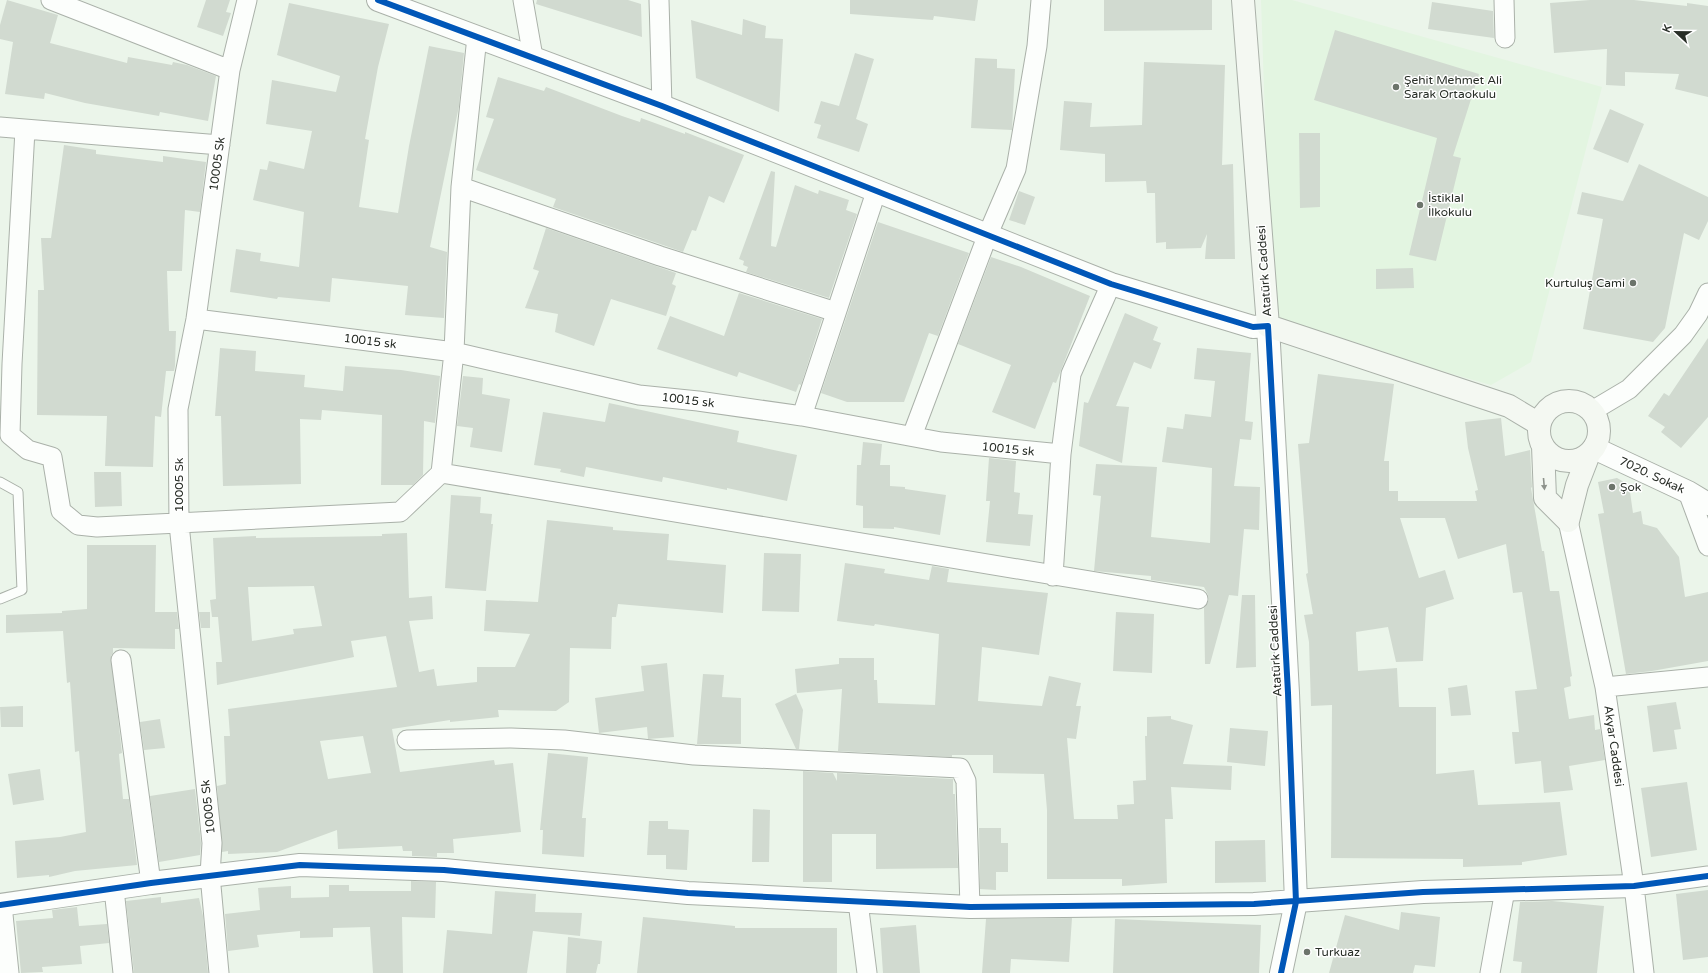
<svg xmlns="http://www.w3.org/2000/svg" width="1708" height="973" viewBox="0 0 1708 973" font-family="'Varela Round',sans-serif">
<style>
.built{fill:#e3f5e1}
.building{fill:#d1dad0;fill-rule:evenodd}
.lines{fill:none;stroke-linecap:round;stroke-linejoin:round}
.service-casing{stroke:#aab1a9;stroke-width:11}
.minor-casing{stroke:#aab1a9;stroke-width:21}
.tertiary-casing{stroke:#aab1a9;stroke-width:24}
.secondary-casing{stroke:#aab1a9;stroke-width:24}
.service{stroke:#fcfefc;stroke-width:9}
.minor{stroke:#fcfefc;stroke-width:19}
.tertiary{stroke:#fcfefc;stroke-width:22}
.secondary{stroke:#f4f8f2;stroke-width:22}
.cycleway-casing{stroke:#fff;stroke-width:8}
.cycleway{stroke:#0057b8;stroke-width:6}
.oneway{fill:#8e938c}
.poi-dot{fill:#6c746b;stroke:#fff;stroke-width:1.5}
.labels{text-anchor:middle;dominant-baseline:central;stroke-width:3;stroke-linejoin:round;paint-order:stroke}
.poi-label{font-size:12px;fill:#282e27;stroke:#fff;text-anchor:start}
.street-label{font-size:12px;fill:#282e27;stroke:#fff}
</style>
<rect width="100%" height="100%" fill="#ebf5ea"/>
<path class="built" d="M1261,0H1292L1602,87L1531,362L1491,385L1272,323Z"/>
<path class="building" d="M7,0L58,15L50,43L127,63L128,57L172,65L173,62L187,65L216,76L208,121L160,112L159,116L85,103L45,93L44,99L5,94L13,42L0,39V25Z
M206,0H230L226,12L231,13L223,36L197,27Z
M537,0H628L641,4L642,37L536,4Z
M850,0H978L975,21L934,16L933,20L850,14Z
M1104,0H1212V30L1104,31Z
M1590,0H1634L1687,6V3L1708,6V97L1675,89L1679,74L1625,72V86L1606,85L1607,49L1554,53L1550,3Z
M1432,2L1493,11L1494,38L1428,29Z
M289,3L389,24L378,67L365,139L369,140L359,207L398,213L409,146L429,46L464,53L459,106L430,247L447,252L444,318L405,315L408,286L332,278L330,302L278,297L277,299L230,292L236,249L261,253L260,261L299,267L304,212L253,200L260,169L267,170L269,161L304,169L312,131L266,124L272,80L336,92L340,76L277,55Z
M743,19L766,26L765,38L783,39L779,112L696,78L691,20L742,35Z
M1335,30L1479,74L1453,156L1461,158L1436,261L1409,255L1437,138L1314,100Z
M855,53L874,59L856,119L868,124L859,152L817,138L821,125L814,123L821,101L839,106Z
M975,58L997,59V68L1015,69L1012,130L971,128Z
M1144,62L1225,65L1222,165L1233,164L1235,259H1205L1207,234L1201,248L1166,249V242L1156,243L1155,193H1147L1146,181L1105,182V154L1060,150L1064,101L1092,103L1090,127L1142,125Z
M498,77L544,91L546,87L622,116L640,122L641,118L685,134V132L744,155L724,203L709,196L696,231L692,230L683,252L553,207L556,199L476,170L494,119L486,117Z
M1610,109L1644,124L1628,163L1593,149Z
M1299,133H1320V207L1300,208Z
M64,145L96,150V154L163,162V156L206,162L200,212L185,210L182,271H167L169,331H176L175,366L174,371H166L161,417L155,416L153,467L105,466L107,416L37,415L38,290H44L41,238H51Z
M1639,164L1708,197V221L1699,240L1684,233L1665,328L1653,342L1583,329L1603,219L1577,214L1582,192L1623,201Z
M771,171L775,172L771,246L776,247L795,185L818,194L819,190L849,200L846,210L857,214L829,298L746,272L748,267L743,265L744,261L739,259Z
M1019,191L1035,197L1025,225L1009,220Z
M878,222L969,253L938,336L929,333L904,402H847L821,393Z
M546,228L676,273L672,284L676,286L666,316L611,299L594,346L555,332L558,314L525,308L539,271L533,269Z
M991,257L1021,267L1090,296L1056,383L1053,382L1035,429L992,412L1011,365L958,344Z
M1413,268L1414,288L1376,289V269Z
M739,293L822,319L801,385L799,384L796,392L739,372L737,377L657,349L670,316L724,336Z
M1125,313L1158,327L1153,340L1161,343L1151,369L1134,362L1116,406L1129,407L1122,463L1079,446L1084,402L1088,403Z
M1708,338V417L1681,448L1661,432L1665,427L1648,416L1664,393L1669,396Z
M220,348L256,351L255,371L305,375L304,387L343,391L345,366L401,370L440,376L435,423L424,421L423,475L413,485H381L382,415L322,410L321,420L300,419L301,484L223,486L221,416H215Z
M1197,348L1251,353L1245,421L1253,422L1251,440L1240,439L1234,486L1260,487L1259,530L1244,529L1238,596L1229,595L1210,664H1205L1204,608L1209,600L1208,595L1204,587L1151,580V576L1094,571L1101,496L1093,495L1096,464L1157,467L1151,537L1210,543L1212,468L1162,462L1167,427L1183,429L1185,414L1211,417L1215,381L1194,379Z
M1318,374L1394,384L1384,461H1389V491H1398V501H1477L1475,491L1478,490L1468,448L1465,422L1501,418L1505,456L1530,450L1532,487L1531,488L1542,551H1544L1550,591H1559L1572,676L1570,677L1571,686L1564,688L1569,719L1594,715L1595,730L1600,729L1605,760L1569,766L1573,790L1544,793L1541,761L1515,764L1512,732H1519L1515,691L1537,689L1522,592L1513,593L1506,544L1458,559L1445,518H1400L1419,578L1445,570L1454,599L1426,608L1423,661L1396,662L1388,627L1356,632L1358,671L1397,668L1399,707H1436V774L1474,770L1478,805L1560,802L1567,855L1522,862V865L1463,867V859L1331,858L1332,705L1311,706L1309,642L1304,615L1313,614L1306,574L1308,573L1298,444L1309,443Z
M463,376L483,378L482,394L510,399L502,452L470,447L473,428L457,426Z
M609,403L739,431L737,442L797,455L787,501L727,488V490L663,477L662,482L586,467L584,477L560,472L561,469L534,465L543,412L605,422Z
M863,442L882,444L880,465H890V486L905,487V489L946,495L940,535L894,527V529L863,528V506L856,505L857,465H861Z
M989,458L1016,461L1014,492L1020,493L1018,514L1033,515L1030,546L986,542L990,501H986Z
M94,472H121L122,506L95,507Z
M1617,478L1629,485L1633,513L1641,511L1643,524L1657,528L1679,557L1685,597L1708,592V661L1652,671L1626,674L1598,514L1604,513L1598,482Z
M451,495L481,497L480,513L492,514L491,524H493L486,591L445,588Z
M547,520L613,527V530L669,534L667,560L726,565L723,613L618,604L616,617H612L611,649L570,648L569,702L556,711L498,710L499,717L450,722V720L392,729L400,772L494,760L495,765L513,763L521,832L453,839L454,853H437V857L412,856V851H403L402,846L338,849L337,830L277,852L228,854V851L222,852L217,786L226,784L224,736H230L228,709L397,687L386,636L351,641L354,657L217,685L216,662H222L218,617H212L210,600L216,599L213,538L256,536V538L382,536V534L407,533L409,598L432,596L433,619L409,621L419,672L434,669L437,686L477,682V667H515L530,634L484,631L486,600L538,602ZM314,586L322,626L293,629L294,634L252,641L248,587ZM363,736L371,773L328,779L320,741Z
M87,545H156L155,612H177L179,629H175V649L113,648V653L111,656L122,753L119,754L123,799H129L137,865L75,871L49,877V875L17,878L15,841L60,837L86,832L79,751L75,752L70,682L67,683L63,631L6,633V615L62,613V611L87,609Z
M764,553L801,554L799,612L762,611Z
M845,563L885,569L884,573L929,580L932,566L949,569L947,582L1048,593L1039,655L982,647L978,701L1042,706L1049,676L1081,683L1076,706H1081L1076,739L1067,738L1074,819H1118L1117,805L1134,804L1133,781L1146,780L1145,736H1147V717L1171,716V719L1193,725L1183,764L1232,766L1231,790L1171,787L1173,819H1165L1167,883L1122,886V879H1047V810L1044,774L993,773V755H952V757L838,751L842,689L797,693L795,669L839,664V658H874V680H877L878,703L935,705L939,634L875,624L874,626L837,621Z
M1242,595H1255L1256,667L1236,668Z
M199,612H210V628H201Z
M1116,612L1154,614L1152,673L1113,671Z
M667,663L674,737L648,739L647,727L599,733L595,698L644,691L641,666Z
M703,674L724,675L722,697L741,698V744H697Z
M1467,685L1471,715L1451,716L1448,688Z
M796,694L803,710L799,749H796L775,704Z
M1676,702L1681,729L1674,730L1677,749L1653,752L1647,706Z
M23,706V727H1L0,707Z
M160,719L165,748L144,750L140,722Z
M1230,728L1268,731L1265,766L1227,762Z
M548,753L588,757L582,818H586L584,857L542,854L543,830H540Z
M40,769L44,800L13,805L8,774Z
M803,771L833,773L837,781V773L953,779V794H955L958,868L876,869V834H832V882H803Z
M1687,782L1697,850L1651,857L1641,788Z
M195,789L201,843L200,855L159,862L150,796Z
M753,809L770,810L769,862H752Z
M649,821H668V829L689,830L687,870L666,869V855H647Z
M979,828H1001V843H1008V872H996V890L980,889Z
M1265,840L1266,882L1215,883V841Z
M411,881L436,882L435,918L402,917L403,973H373L370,927L333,928V937L300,938V931L257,935L259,947L228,951L225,914L260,910L258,888L291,886V898L329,897V885H349V891H411Z
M1708,890V957L1683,960L1676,894Z
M495,891L536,894L535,912L582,913L580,936L533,931L527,973H443L447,930L492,934Z
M161,897V903L199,898L203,916L208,973H134L126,901Z
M1552,901L1604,906L1597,973H1521L1522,962L1513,961L1520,902Z
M77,907L79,926L107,924L109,943L80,946L82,964L42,967L43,972L21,973L16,921L53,918L52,910Z
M1401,912L1440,917L1435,967L1415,965L1413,973H1329L1345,915L1399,930Z
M643,917L735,926V928H837V973H637Z
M1072,918L1069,962L1011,959L1010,973H982L986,919Z
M1115,919L1261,925L1259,973H1113Z
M916,925L920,973H883L880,928Z
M568,937L602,941L600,964H598L596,973H566Z"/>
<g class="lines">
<defs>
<path id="service" d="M0,482L18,492L22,590L0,599"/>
<path id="minor" d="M51,0L230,70
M523,0L533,57
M659,0L662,106
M1504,0L1505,38
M0,127L220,145
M25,130L12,364L10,435L28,450L52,457L61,511L78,525L97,527L400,512L441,473L1198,599
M461,187L660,256L836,312
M196,319L454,352L639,395L698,401L802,416L941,442L1061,454L1053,576
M1592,411L1629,389L1683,335L1698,314L1708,293
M802,416L876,192
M912,436L988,234L1016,169L1037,46L1041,0
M1061,454L1071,374L1111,284
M441,473L454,352L461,187L477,37
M1688,492L1708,546
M1568,521L1605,687L1634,886L1644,973
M121,660L151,883
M1605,687L1708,677
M407,740L511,738L564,740L694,755L960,768L966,781L970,907
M1634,886L1708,876
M114,889L123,973
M858,902L867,973
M2,905L9,973
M219,973L210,875L212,843L179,524L178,409L196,319L230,70L247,0
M1490,973L1505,890"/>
<path id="tertiary" d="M378,0L662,106L1111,284L1253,327L1268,326L1288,693L1296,902L1281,973
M1594,448L1688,492L1708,504
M0,905L151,883L300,865L444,870L688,893L970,907L1254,904L1423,892L1634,886"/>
<path id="secondary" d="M1243,0L1268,326L1509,406L1539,424
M1539 431a30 30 0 1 1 60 0a30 30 0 1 1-60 0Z
M1543,446L1545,498L1568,521
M1568,521L1577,485L1589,454"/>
</defs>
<use href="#service" class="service-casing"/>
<use href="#minor" class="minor-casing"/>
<use href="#tertiary" class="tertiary-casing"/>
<use href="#secondary" class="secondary-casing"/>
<use href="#service" class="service"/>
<use href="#minor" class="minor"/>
<use href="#tertiary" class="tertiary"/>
<use href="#secondary" class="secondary"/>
<defs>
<path id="cycleway" d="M378,0L662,106L1111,284L1253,327L1268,326L1288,693L1296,902L1281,973
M0,905L151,883L300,865L444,870L688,893L970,907L1254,904L1423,892L1634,886L1708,876"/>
</defs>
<use href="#cycleway" class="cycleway-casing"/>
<use href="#cycleway" class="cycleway"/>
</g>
<defs><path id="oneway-solid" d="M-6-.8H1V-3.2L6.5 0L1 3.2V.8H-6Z"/></defs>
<use class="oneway" href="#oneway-solid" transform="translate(1544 484) rotate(85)"/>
<g class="poi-dot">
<circle cx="1396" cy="87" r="4"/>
<circle cx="1420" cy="205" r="4"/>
<circle cx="1633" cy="283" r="4"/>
<circle cx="1612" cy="487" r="4"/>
<circle cx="1307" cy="952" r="4"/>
</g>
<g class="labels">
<g class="poi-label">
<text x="1404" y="80">Şehit Mehmet Ali<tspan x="1404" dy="14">Sarak Ortaokulu</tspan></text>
<text x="1428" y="198">İstiklal<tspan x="1428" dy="14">İlkokulu</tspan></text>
<text x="1625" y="283" text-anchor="end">Kurtuluş Cami</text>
<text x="1620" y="487">Şok</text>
<text x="1315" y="952">Turkuaz</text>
</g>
<g class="street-label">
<text transform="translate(217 164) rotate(-82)">10005 Sk</text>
<text transform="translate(1264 271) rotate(-94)">Atatürk Caddesi</text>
<text transform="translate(370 341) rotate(7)">10015 sk</text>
<text transform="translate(688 400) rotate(7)">10015 sk</text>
<text transform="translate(1008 449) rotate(6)">10015 sk</text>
<text transform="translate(1652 475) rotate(25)">7020. Sokak</text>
<text transform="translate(179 485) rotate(-90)">10005 Sk</text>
<text transform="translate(1275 651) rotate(-93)">Atatürk Caddesi</text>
<text transform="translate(1614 746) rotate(82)">Akyar Caddesi</text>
<text transform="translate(208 807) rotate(-96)">10005 Sk</text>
</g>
</g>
<g transform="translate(1676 32) rotate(292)" stroke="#ffffff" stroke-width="3" paint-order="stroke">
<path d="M0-3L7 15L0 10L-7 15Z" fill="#282e27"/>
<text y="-6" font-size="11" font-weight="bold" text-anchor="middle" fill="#282e27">K</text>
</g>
</svg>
